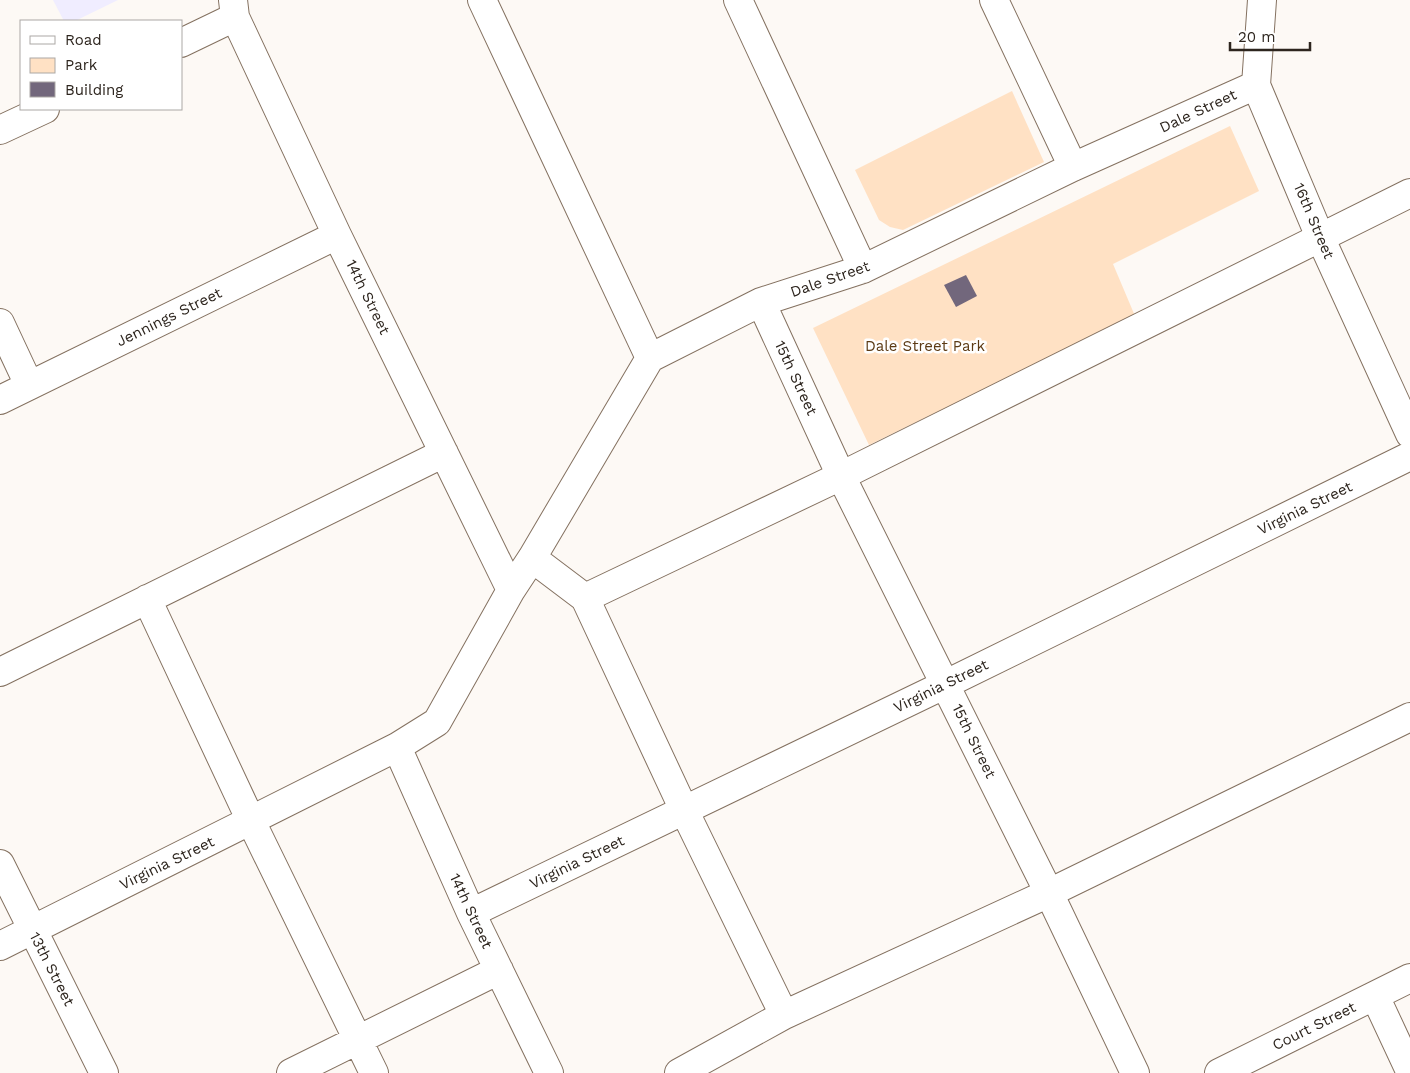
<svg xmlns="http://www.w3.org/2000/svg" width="1410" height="1073" viewBox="0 0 1410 1073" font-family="'Work Sans',sans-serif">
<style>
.commercial{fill:#f0edff}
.green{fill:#ffe1c4}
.building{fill:#72677c}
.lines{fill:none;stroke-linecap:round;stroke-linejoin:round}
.minor-casing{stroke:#847160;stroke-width:30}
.minor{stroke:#fff;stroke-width:28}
.labels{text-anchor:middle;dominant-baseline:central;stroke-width:5;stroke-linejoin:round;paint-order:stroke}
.street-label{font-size:15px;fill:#2d251e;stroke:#fff}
.park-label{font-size:15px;fill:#5c3a14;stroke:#fff}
</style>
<rect width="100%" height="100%" fill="#fdf9f5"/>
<path class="commercial" d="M53,0H118L75,21H64Z"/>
<path class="green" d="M1012,91L1044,162L903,230L890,227L879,220L855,170Z
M1230,126L1259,191L1113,264L1135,316L869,445L813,328Z"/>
<path class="building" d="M966,275L977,296L956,307L944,285Z"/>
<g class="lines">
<defs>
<path id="minor" d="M233,0L235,17L337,235L511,590
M482,0L650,358
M738,0L863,269
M994,0L1073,167
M1262,0L1256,85L1320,237L1410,434
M181,43L235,17
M0,130L45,109
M761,302L841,476L1049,893L1135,1073
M0,323L29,385
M0,400L337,235
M532,558L585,598L684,810L784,1015
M585,598L841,476L1410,193
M147,599L251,821L374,1073
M0,672L444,453
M397,747L471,913L549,1073
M0,864L104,1073
M471,913L946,684L1410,456
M0,946L397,747L437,722L511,590L532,558L650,358L761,302L863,269L1073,167L1256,85
M1375,996L1410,1071
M291,1073L499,970
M679,1073L784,1015L1049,893L1410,717
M1219,1073L1410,978"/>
</defs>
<use href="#minor" class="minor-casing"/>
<use href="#minor" class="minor"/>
</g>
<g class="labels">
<g class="street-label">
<text transform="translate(1198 111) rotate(-25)">Dale Street</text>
<text transform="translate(1314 221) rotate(67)">16th Street</text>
<text transform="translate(830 279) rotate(-19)">Dale Street</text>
<text transform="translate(368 297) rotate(64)">14th Street</text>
<text transform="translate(169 317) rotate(-26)">Jennings Street</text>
<text transform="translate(796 378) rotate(65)">15th Street</text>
<text transform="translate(1305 508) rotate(-26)">Virginia Street</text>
<text transform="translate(941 686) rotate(-26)">Virginia Street</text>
<text transform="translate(974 741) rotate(64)">15th Street</text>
<text transform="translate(577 862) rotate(-26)">Virginia Street</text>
<text transform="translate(167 863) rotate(-26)">Virginia Street</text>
<text transform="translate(471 911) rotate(65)">14th Street</text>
<text transform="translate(52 969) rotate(63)">13th Street</text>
<text transform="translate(1314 1026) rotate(-26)">Court Street</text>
</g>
<g class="park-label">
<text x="925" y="346">Dale Street Park</text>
</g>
</g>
<rect x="20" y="20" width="162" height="90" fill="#ffffff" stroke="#aba8a5"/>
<rect x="30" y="36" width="25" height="8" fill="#ffffff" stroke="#aba8a5"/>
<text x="65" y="45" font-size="15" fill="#2d251e">Road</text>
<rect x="30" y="58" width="25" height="15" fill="#ffe1c4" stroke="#aba8a5"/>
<text x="65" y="70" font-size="15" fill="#2d251e">Park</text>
<rect x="30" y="82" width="25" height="15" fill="#72677c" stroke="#aba8a5"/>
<text x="65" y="95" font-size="15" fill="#2d251e">Building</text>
<path d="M1230 42v8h80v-8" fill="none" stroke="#2d251e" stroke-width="2.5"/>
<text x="1238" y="42" font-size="15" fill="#2d251e" stroke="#ffffff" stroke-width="4" paint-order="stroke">20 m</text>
</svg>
